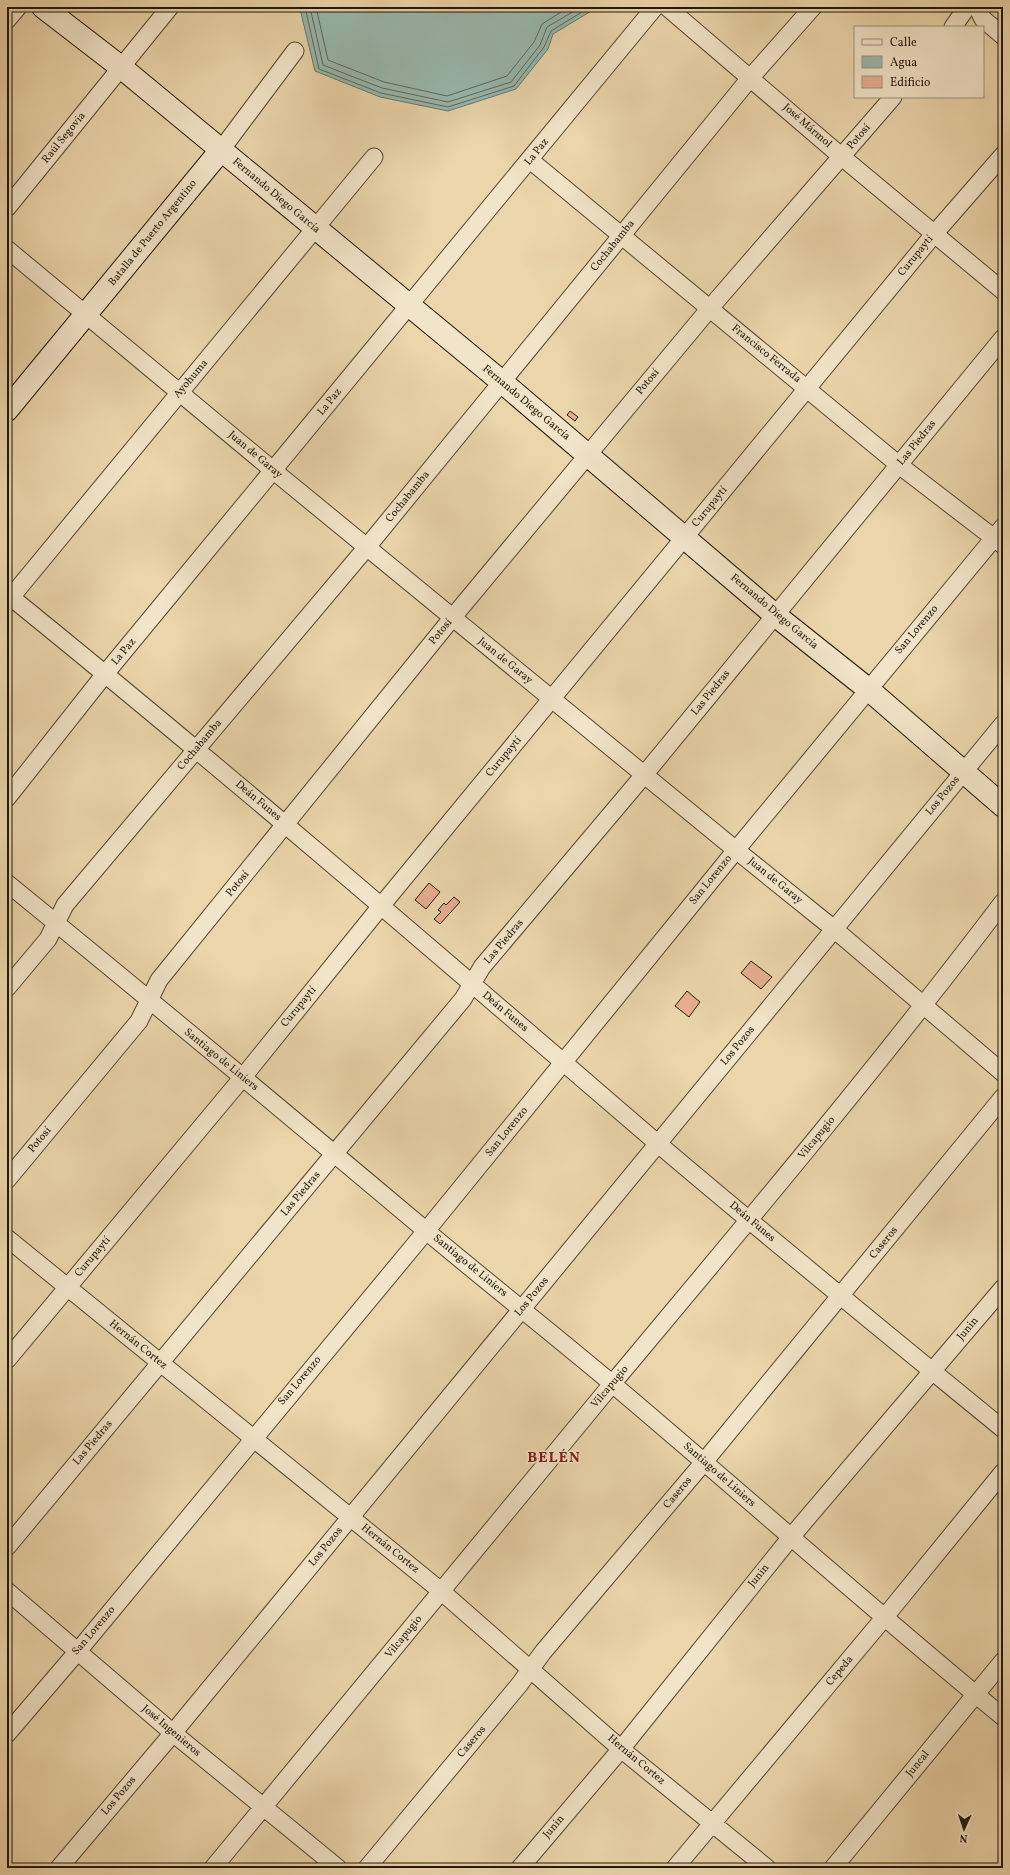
<svg xmlns="http://www.w3.org/2000/svg" width="1010" height="1875" viewBox="0 0 1010 1875" font-family="Vollkorn,serif">
<style>
.water{fill:#98b8ad;stroke:#68786b}
.lines{fill:none;stroke-linecap:round;stroke-linejoin:round}
.shore{stroke:#5c685b;stroke-width:1}
.building{fill:#e7ae92;stroke:#201709}
.street-casing{stroke:#534632;stroke-width:19}
.secondary-casing{stroke:#201709;stroke-width:24}
.street{stroke:#f2e4c8;stroke-width:17}
.secondary{stroke:#f2e4c8;stroke-width:22}
.labels{text-anchor:middle;dominant-baseline:central;stroke-width:3;stroke-linejoin:round;paint-order:stroke}
.street-label{font-size:11px;fill:#201709;stroke:#f2e4c8}
.district-label{font-size:15px;font-weight:bold;letter-spacing:1px;fill:#7a1f14;stroke:#f2e4c8}
</style>
<rect width="100%" height="100%" fill="#ebd5ab"/>
<filter id="stains"><feTurbulence type="fractalNoise" baseFrequency=".005" numOctaves="4"/><feColorMatrix values="0 0 0 0 .2 0 0 0 0 .09 0 0 0 0 .02 0 0 0 .5 -.17"/></filter>
<radialGradient id="worn" r=".72"><stop offset=".6" stop-color="#630" stop-opacity="0"/><stop offset="1" stop-color="#630" stop-opacity=".3"/></radialGradient>
<path class="water" d="M302,7H598L553,34L548,49L516,89L448,111L380,97L315,71L300,9Z"/>
<g class="lines">
<path class="shore" d="M305,7L319,69L381,93L448,107L514,86L544,47L551,31L590,7
M310,7L323,65L382,88L448,102L511,82L540,45L547,27L581,7
M316,7L328,60L384,82L447,96L507,76L534,42L542,24L569,7"/>
</g>
<path class="building" d="M570,411L578,417L575,421L567,415Z
M429,883L440,892L426,909L415,900Z
M454,897L460,902L440,924L434,919L441,912L438,910L444,903L446,905Z
M751,961L772,977L761,989L741,973Z
M687,991L700,1002L689,1017L675,1006Z"/>
<g class="lines">
<defs>
<path id="street" d="M667,7L842,157L1003,291
M977,7L983,19L1003,36
M7,20L18,7
M953,27L967,7
M221,150L295,51
M530,160L899,465L1003,545
M7,208L170,7
M7,249L274,471L736,850L834,929L1003,1073
M7,594C227,772 441,957 656,1142C770,1239 887,1334 1003,1429
M7,602L374,157
M7,798L105,674L655,7
M7,883C147,997 286,1113 424,1229C487,1282 552,1333 615,1386C745,1496 872,1609 1003,1717
M7,988L48,939L65,905L367,547L751,77L813,7
M7,1180L139,1021L159,980L453,617L710,308L893,97
M7,1238L441,1591L621,1749L767,1868
M7,1360L243,1077L381,906L935,233L1003,155
M7,1547L463,999L482,967L644,775L1003,338
M7,1591L173,1733L338,1868
M7,1734L78,1651L426,1231L736,850L1003,527
M59,1868L173,1733L1003,724
M213,1868C346,1707 478,1545 612,1384C745,1225 878,1067 1003,902
M367,1868L519,1685L543,1652L704,1462L1003,1097
M520,1868L621,1749L791,1537L1003,1288
M675,1868L884,1618L1003,1472
M833,1868L1003,1661"/>
<path id="secondary" d="M43,7L122,68L502,382L775,615L868,689L1003,806
M7,410L221,150"/>
</defs>
<use href="#street" class="street-casing"/>
<use href="#secondary" class="secondary-casing"/>
<use href="#street" class="street"/>
<use href="#secondary" class="secondary"/>
</g>
<g class="labels">
<g class="street-label">
<text transform="translate(807 126) rotate(41)">José Mármol</text>
<text transform="translate(859 137) rotate(-49)">Potosí</text>
<text transform="translate(64 138) rotate(-51)">Raúl Segovia</text>
<text transform="translate(537 152) rotate(-51)">La Paz</text>
<text transform="translate(276 196) rotate(40)">Fernando Diego García</text>
<text transform="translate(153 233) rotate(-51)">Batalla de Puerto Argentino</text>
<text transform="translate(613 246) rotate(-51)">Cochabamba</text>
<text transform="translate(916 256) rotate(-51)">Curupaytí</text>
<text transform="translate(766 354) rotate(39)">Francisco Ferrada</text>
<text transform="translate(191 379) rotate(-50)">Ayohuma</text>
<text transform="translate(648 382) rotate(-50)">Potosí</text>
<text transform="translate(330 402) rotate(-51)">La Paz</text>
<text transform="translate(526 403) rotate(40)">Fernando Diego García</text>
<text transform="translate(917 443) rotate(-51)">Las Piedras</text>
<text transform="translate(255 455) rotate(40)">Juan de Garay</text>
<text transform="translate(408 497) rotate(-51)">Cochabamba</text>
<text transform="translate(710 507) rotate(-51)">Curupaytí</text>
<text transform="translate(774 612) rotate(40)">Fernando Diego García</text>
<text transform="translate(917 630) rotate(-50)">San Lorenzo</text>
<text transform="translate(441 632) rotate(-51)">Potosí</text>
<text transform="translate(124 652) rotate(-50)">La Paz</text>
<text transform="translate(505 661) rotate(39)">Juan de Garay</text>
<text transform="translate(711 693) rotate(-51)">Las Piedras</text>
<text transform="translate(200 745) rotate(-50)">Cochabamba</text>
<text transform="translate(504 757) rotate(-50)">Curupaytí</text>
<text transform="translate(943 796) rotate(-51)">Los Pozos</text>
<text transform="translate(258 801) rotate(40)">Deán Funes</text>
<text transform="translate(711 880) rotate(-51)">San Lorenzo</text>
<text transform="translate(775 881) rotate(39)">Juan de Garay</text>
<text transform="translate(238 884) rotate(-51)">Potosí</text>
<text transform="translate(504 942) rotate(-50)">Las Piedras</text>
<text transform="translate(299 1007) rotate(-51)">Curupaytí</text>
<text transform="translate(505 1012) rotate(40)">Deán Funes</text>
<text transform="translate(738 1046) rotate(-51)">Los Pozos</text>
<text transform="translate(221 1060) rotate(39)">Santiago de Liniers</text>
<text transform="translate(507 1132) rotate(-51)">San Lorenzo</text>
<text transform="translate(817 1138) rotate(-51)">Vilcapugio</text>
<text transform="translate(40 1140) rotate(-50)">Potosí</text>
<text transform="translate(301 1194) rotate(-50)">Las Piedras</text>
<text transform="translate(752 1222) rotate(40)">Deán Funes</text>
<text transform="translate(884 1243) rotate(-51)">Caseros</text>
<text transform="translate(93 1257) rotate(-50)">Curupaytí</text>
<text transform="translate(470 1266) rotate(39)">Santiago de Liniers</text>
<text transform="translate(532 1297) rotate(-51)">Los Pozos</text>
<text transform="translate(968 1329) rotate(-50)">Junin</text>
<text transform="translate(138 1345) rotate(39)">Hernán Cortez</text>
<text transform="translate(300 1381) rotate(-50)">San Lorenzo</text>
<text transform="translate(610 1387) rotate(-50)">Vilcapugio</text>
<text transform="translate(93 1443) rotate(-50)">Las Piedras</text>
<text transform="translate(719 1475) rotate(41)">Santiago de Liniers</text>
<text transform="translate(678 1493) rotate(-50)">Caseros</text>
<text transform="translate(326 1547) rotate(-51)">Los Pozos</text>
<text transform="translate(390 1549) rotate(39)">Hernán Cortez</text>
<text transform="translate(759 1576) rotate(-51)">Junin</text>
<text transform="translate(94 1631) rotate(-50)">San Lorenzo</text>
<text transform="translate(404 1637) rotate(-51)">Vilcapugio</text>
<text transform="translate(840 1671) rotate(-50)">Cepeda</text>
<text transform="translate(171 1731) rotate(40)">José Ingenieros</text>
<text transform="translate(472 1742) rotate(-50)">Caseros</text>
<text transform="translate(636 1760) rotate(40)">Hernán Cortez</text>
<text transform="translate(918 1764) rotate(-51)">Juncal</text>
<text transform="translate(119 1796) rotate(-50)">Los Pozos</text>
<text transform="translate(554 1827) rotate(-50)">Junin</text>
</g>
<g class="district-label">
<text x="554" y="1458">BELÉN</text>
</g>
</g>
<rect width="1010" height="1875" fill="none" stroke="#ebd5ab" stroke-width="24"/>
<rect x="8" y="8" width="994" height="1859" fill="none" stroke="#201709" stroke-width="2"/>
<rect x="12" y="12" width="986" height="1851" fill="none" stroke="#201709"/>
<rect x="854" y="26" width="130" height="72" fill="#f2e4c8" stroke="#9e927c"/>
<rect x="862" y="39" width="20" height="6" fill="#f2e4c8" stroke="#9e927c"/>
<text x="890" y="46" font-size="12" fill="#201709">Calle</text>
<rect x="862" y="56" width="20" height="12" fill="#98b8ad" stroke="#9e927c"/>
<text x="890" y="66" font-size="12" fill="#201709">Agua</text>
<rect x="862" y="76" width="20" height="12" fill="#e7ae92" stroke="#9e927c"/>
<text x="890" y="86" font-size="12" fill="#201709">Edificio</text>
<g transform="translate(964 1829) rotate(183)" stroke="#f2e4c8" stroke-width="3" paint-order="stroke">
<path d="M0-3L7 15L0 10L-7 15Z" fill="#201709"/>
<text y="-6" font-size="11" font-weight="bold" text-anchor="middle" fill="#201709">N</text>
</g>
<rect width="100%" height="100%" filter="url(#stains)"/>
<rect width="100%" height="100%" fill="url(#worn)"/>
</svg>
